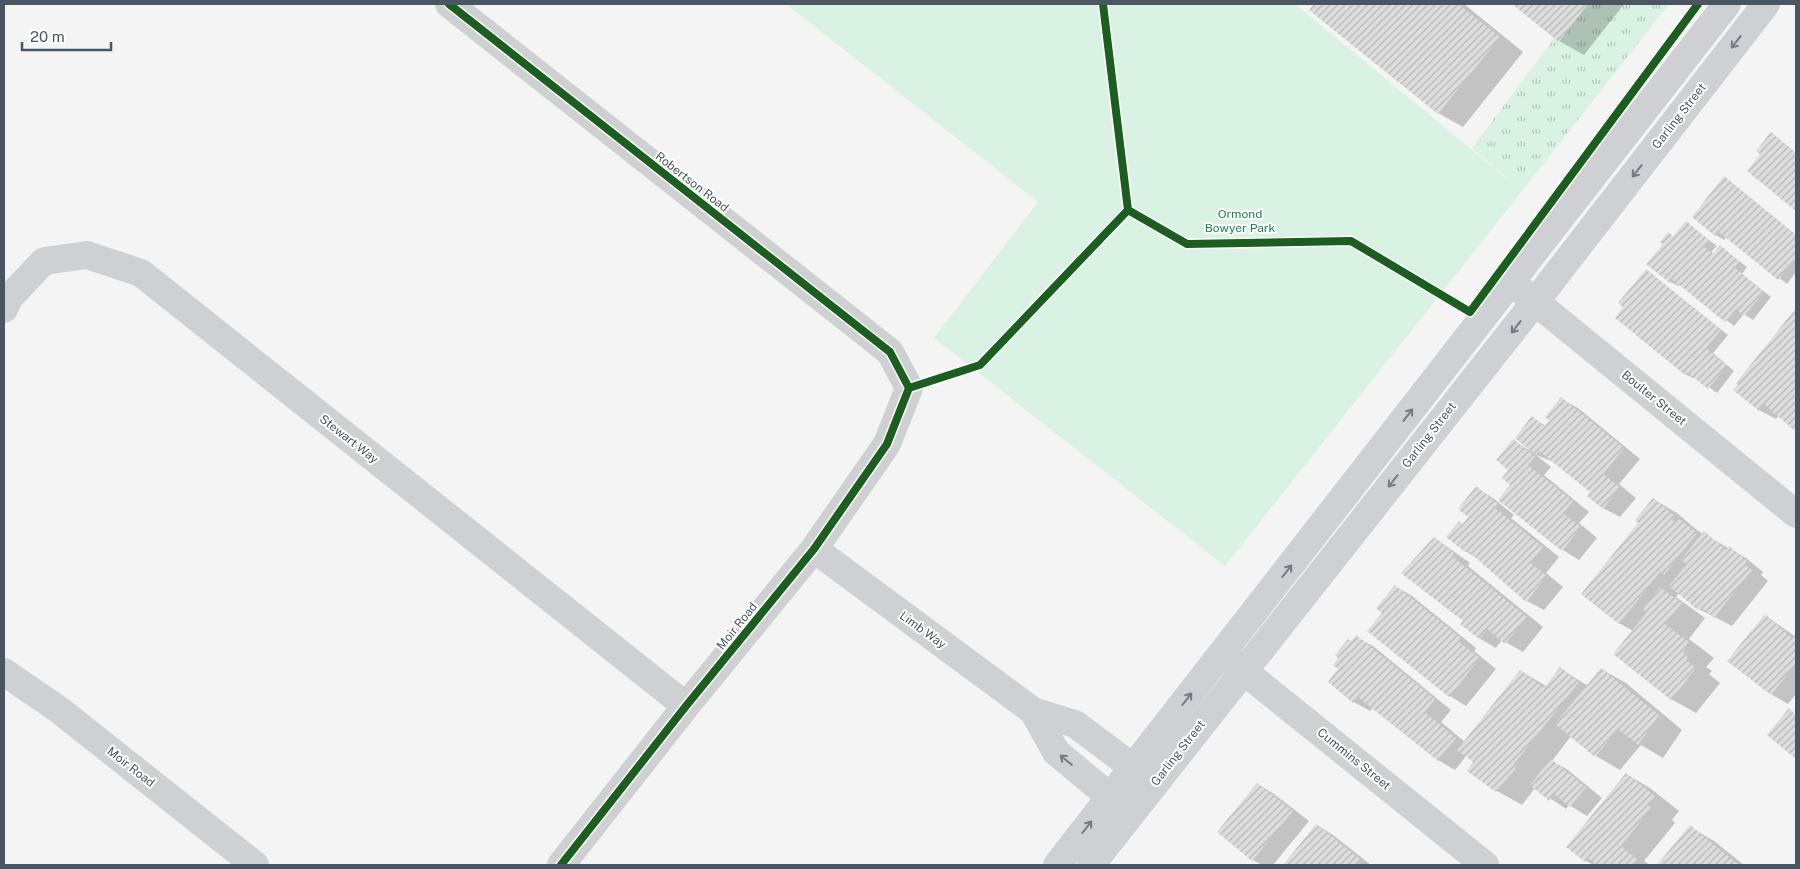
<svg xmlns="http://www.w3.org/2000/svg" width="1800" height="869" viewBox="0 0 1800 869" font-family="'Public Sans',sans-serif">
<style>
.grass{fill:url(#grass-tufts)}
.park{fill:#d9f2e3}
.shadow{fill:#0003}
.building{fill:url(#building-hatch)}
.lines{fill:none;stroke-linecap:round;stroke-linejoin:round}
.street{stroke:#ced0d2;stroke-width:28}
.secondary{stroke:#ced0d4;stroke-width:28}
.cycleway-casing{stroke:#fff;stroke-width:11}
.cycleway{stroke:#1b5e20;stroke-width:8}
.oneway{stroke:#727b84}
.oneway2{stroke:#727b83}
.labels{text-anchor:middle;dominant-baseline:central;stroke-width:4;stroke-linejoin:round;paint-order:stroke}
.street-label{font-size:12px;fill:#4a5661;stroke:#fff}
.park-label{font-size:12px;fill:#17864f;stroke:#fff}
</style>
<defs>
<pattern id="grass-tufts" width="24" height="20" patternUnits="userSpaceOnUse" patternTransform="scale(1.25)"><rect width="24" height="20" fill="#d9f2e3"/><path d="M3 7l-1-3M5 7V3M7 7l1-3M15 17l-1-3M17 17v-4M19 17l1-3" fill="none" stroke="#b2c7bb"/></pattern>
<pattern id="building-hatch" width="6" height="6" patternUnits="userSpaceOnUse" patternTransform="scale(1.25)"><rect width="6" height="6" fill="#ddddde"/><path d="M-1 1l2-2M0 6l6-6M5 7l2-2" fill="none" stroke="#b5b6b7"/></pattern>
</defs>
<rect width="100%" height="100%" fill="#f4f4f4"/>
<path class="grass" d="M1580,4H1669L1522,191L1472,148Z"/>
<path class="park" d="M786,4H1295L1522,191L1225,566L934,338L1038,202Z"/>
<path class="shadow" d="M1316,4H1464L1523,52L1463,127L1438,113L1311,10Z
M1514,4H1624L1584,55L1559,41Z
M1779,139L1796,154V209L1749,171Z
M1732,183L1796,235V272L1787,284L1727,236L1724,240L1716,235Z
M1686,223L1717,246L1711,252L1714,254L1720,247L1747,267L1742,274L1771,297L1753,320L1744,314L1734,326L1680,284L1679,286L1670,282L1674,237Z
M1646,270L1728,335L1713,353L1734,371L1717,393L1695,377L1693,378L1685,374Z
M1796,310V429L1780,414L1776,419L1759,410L1737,383Z
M1561,399L1578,408L1640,459L1619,484L1636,498L1620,517L1603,508L1592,492L1554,462L1536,455L1551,467L1544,475L1589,512L1579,523L1597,538L1579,560L1563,550L1512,484L1510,469L1513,440L1529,450L1532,418L1546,426Z
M1476,488L1493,498L1514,515L1511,518L1559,557L1546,573L1563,587L1544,610L1527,601L1479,559L1465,551L1464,525L1470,517Z
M1653,499L1677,513L1698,531L1746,558L1763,572L1761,575L1768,581L1732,626L1699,609L1706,603L1679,593L1676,597L1705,618L1689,639L1714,658L1706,667L1712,671L1709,674L1720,683L1696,713L1671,699L1633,631L1619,623L1640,523Z
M1435,538L1470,563L1468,566L1543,627L1523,652L1502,640L1496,648L1479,638L1465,621Z
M1395,586L1412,596L1476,648L1474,651L1496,669L1466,706L1450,696Z
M1765,615L1796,637V694L1788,704L1771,694Z
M1356,637L1373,646L1451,710L1441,722L1465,742L1521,671L1546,686L1561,669L1588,686L1601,669L1626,683L1682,730L1663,758L1641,745L1620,770L1596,756L1571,736L1552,761L1568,770L1602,798L1587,816L1569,805L1566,809L1535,788L1522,805L1497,791L1475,762L1466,756L1455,770L1438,760L1373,708L1370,711L1354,702L1340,669Z
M1626,774L1650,788L1679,811L1672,820L1675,823L1644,861L1650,865H1594L1586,861Z
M1258,784L1274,794L1309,821L1273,865H1262L1253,860L1219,832Z
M1317,825L1333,835L1371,865H1285Z
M1690,827L1714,841L1744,865H1658Z"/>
<path class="building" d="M1314,4H1458L1500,37L1438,114L1309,10Z
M1512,4H1588L1559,42Z
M1771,132L1796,153V211L1747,171L1760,154L1756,151Z
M1724,176L1796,235V258L1778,280L1719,232L1715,236L1692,217Z
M1686,221L1709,240L1704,247L1713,254L1720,245L1740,262L1735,268L1764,292L1744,316L1736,309L1725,322L1672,279L1670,283L1646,264L1663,244L1660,242L1668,232L1673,236Z
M1646,269L1721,330L1706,348L1727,366L1708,389L1687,372L1685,375L1615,318L1623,307L1618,303Z
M1796,308V432L1764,404L1759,411L1733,390L1738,385L1736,383Z
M1561,397L1624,448L1603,474L1620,487L1603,509L1587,496L1590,492L1539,451L1536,455L1515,438L1532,416L1544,426L1549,420L1545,417Z
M1513,439L1535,456L1528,465L1573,501L1563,513L1581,527L1562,551L1498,500L1510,485L1502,478L1508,470L1496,460Z
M1476,486L1498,504L1495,508L1543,547L1530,563L1547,576L1526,602L1467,550L1465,552L1446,537L1459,521L1463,524L1468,517L1458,509Z
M1653,498L1675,516L1672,520L1675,522L1678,518L1697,533L1664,575L1660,572L1619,624L1581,594L1638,523L1635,520Z
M1704,531L1726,550L1729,546L1747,561L1745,565L1752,570L1714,618L1701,607L1698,610L1669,586L1687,564L1681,560Z
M1434,537L1454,553L1452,556L1527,617L1505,644L1487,629L1479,639L1460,624L1463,621L1401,573Z
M1395,585L1461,638L1458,641L1480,658L1449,697L1367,631L1382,613L1376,608Z
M1660,587L1682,603L1665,624L1690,643L1683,652L1688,657L1686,660L1696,668L1671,700L1613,654L1647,612L1643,609Z
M1765,614L1792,638L1795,635L1796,636V663L1771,695L1727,661Z
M1356,635L1435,699L1425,712L1456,738L1438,761L1358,697L1353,703L1328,682L1338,669L1333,665L1338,658L1335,655L1348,639L1351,641Z
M1560,667L1579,682L1513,765L1516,768L1496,792L1467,771L1473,762L1457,750L1520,670L1544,688Z
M1601,668L1659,715L1638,745L1618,729L1595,757L1555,724Z
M1789,708L1796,715V759L1767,735Z
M1551,759L1586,787L1570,807L1554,794L1549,801L1530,785Z
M1626,773L1655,796L1648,805L1651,808L1621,846L1638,860L1633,865H1597L1588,858L1585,862L1566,847Z
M1257,783L1293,811L1252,861L1217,832Z
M1316,824L1360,859L1354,865H1283Z
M1690,825L1739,865H1657Z"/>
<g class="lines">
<path class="street" d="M449,4L890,352L909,388L887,444L814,549L686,706L561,865
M1511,282L1796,514
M4,309L9,298L44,261L87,255L141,273L686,706
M814,549L1033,711L1075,724L1151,781
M1225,656L1485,865
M4,672L58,709L255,865
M1033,711L1056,752L1127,811"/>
<path class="secondary" d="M1057,865L1727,4
M1091,865L1535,302L1766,4"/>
<defs>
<path id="cycleway" d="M449,4L890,352L909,388
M1103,4L1128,210L1187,244L1351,241L1470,312L1698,4
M909,388L980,365L1128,210
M561,865L686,706L814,549L887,444L909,388"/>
</defs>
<use href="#cycleway" class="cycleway-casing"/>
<use href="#cycleway" class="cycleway"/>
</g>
<defs><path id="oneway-shaft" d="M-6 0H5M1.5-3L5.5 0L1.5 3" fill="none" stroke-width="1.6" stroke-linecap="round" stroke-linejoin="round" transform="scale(1.25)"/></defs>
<g class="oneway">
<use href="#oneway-shaft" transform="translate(1736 42) rotate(128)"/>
<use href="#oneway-shaft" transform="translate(1637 171) rotate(128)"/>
<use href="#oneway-shaft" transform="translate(1516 327) rotate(128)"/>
<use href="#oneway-shaft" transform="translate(1408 415) rotate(-52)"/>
<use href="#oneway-shaft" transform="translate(1393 481) rotate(128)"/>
<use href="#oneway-shaft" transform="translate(1287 571) rotate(-52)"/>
<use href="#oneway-shaft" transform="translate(1187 699) rotate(-52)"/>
<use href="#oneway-shaft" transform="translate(1087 827) rotate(-52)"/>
</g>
<use class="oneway2" href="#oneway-shaft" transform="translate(1066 760) rotate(-140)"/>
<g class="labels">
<g class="street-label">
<text transform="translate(1679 116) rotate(-52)">Garling Street</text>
<text transform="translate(692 182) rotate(38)">Robertson Road</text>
<text transform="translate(1654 398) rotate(39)">Boulter Street</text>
<text transform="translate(1429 435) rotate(-52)">Garling Street</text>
<text transform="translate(349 439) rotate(38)">Stewart Way</text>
<text transform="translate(737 626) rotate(-51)">Moir Road</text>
<text transform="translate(923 630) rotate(36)">Limb Way</text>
<text transform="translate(1178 753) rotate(-52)">Garling Street</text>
<text transform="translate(1354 759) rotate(39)">Cummins Street</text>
<text transform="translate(131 767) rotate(38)">Moir Road</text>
</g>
<g class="park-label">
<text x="1240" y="214">Ormond<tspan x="1240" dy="14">Bowyer Park</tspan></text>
</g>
</g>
<rect width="1800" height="869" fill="none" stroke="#4a5661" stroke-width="10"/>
<path d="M22 42v8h89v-8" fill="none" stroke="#4a5661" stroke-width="2.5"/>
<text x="30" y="42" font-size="15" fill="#4a5661" stroke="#ffffff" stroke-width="4" paint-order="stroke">20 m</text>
</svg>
